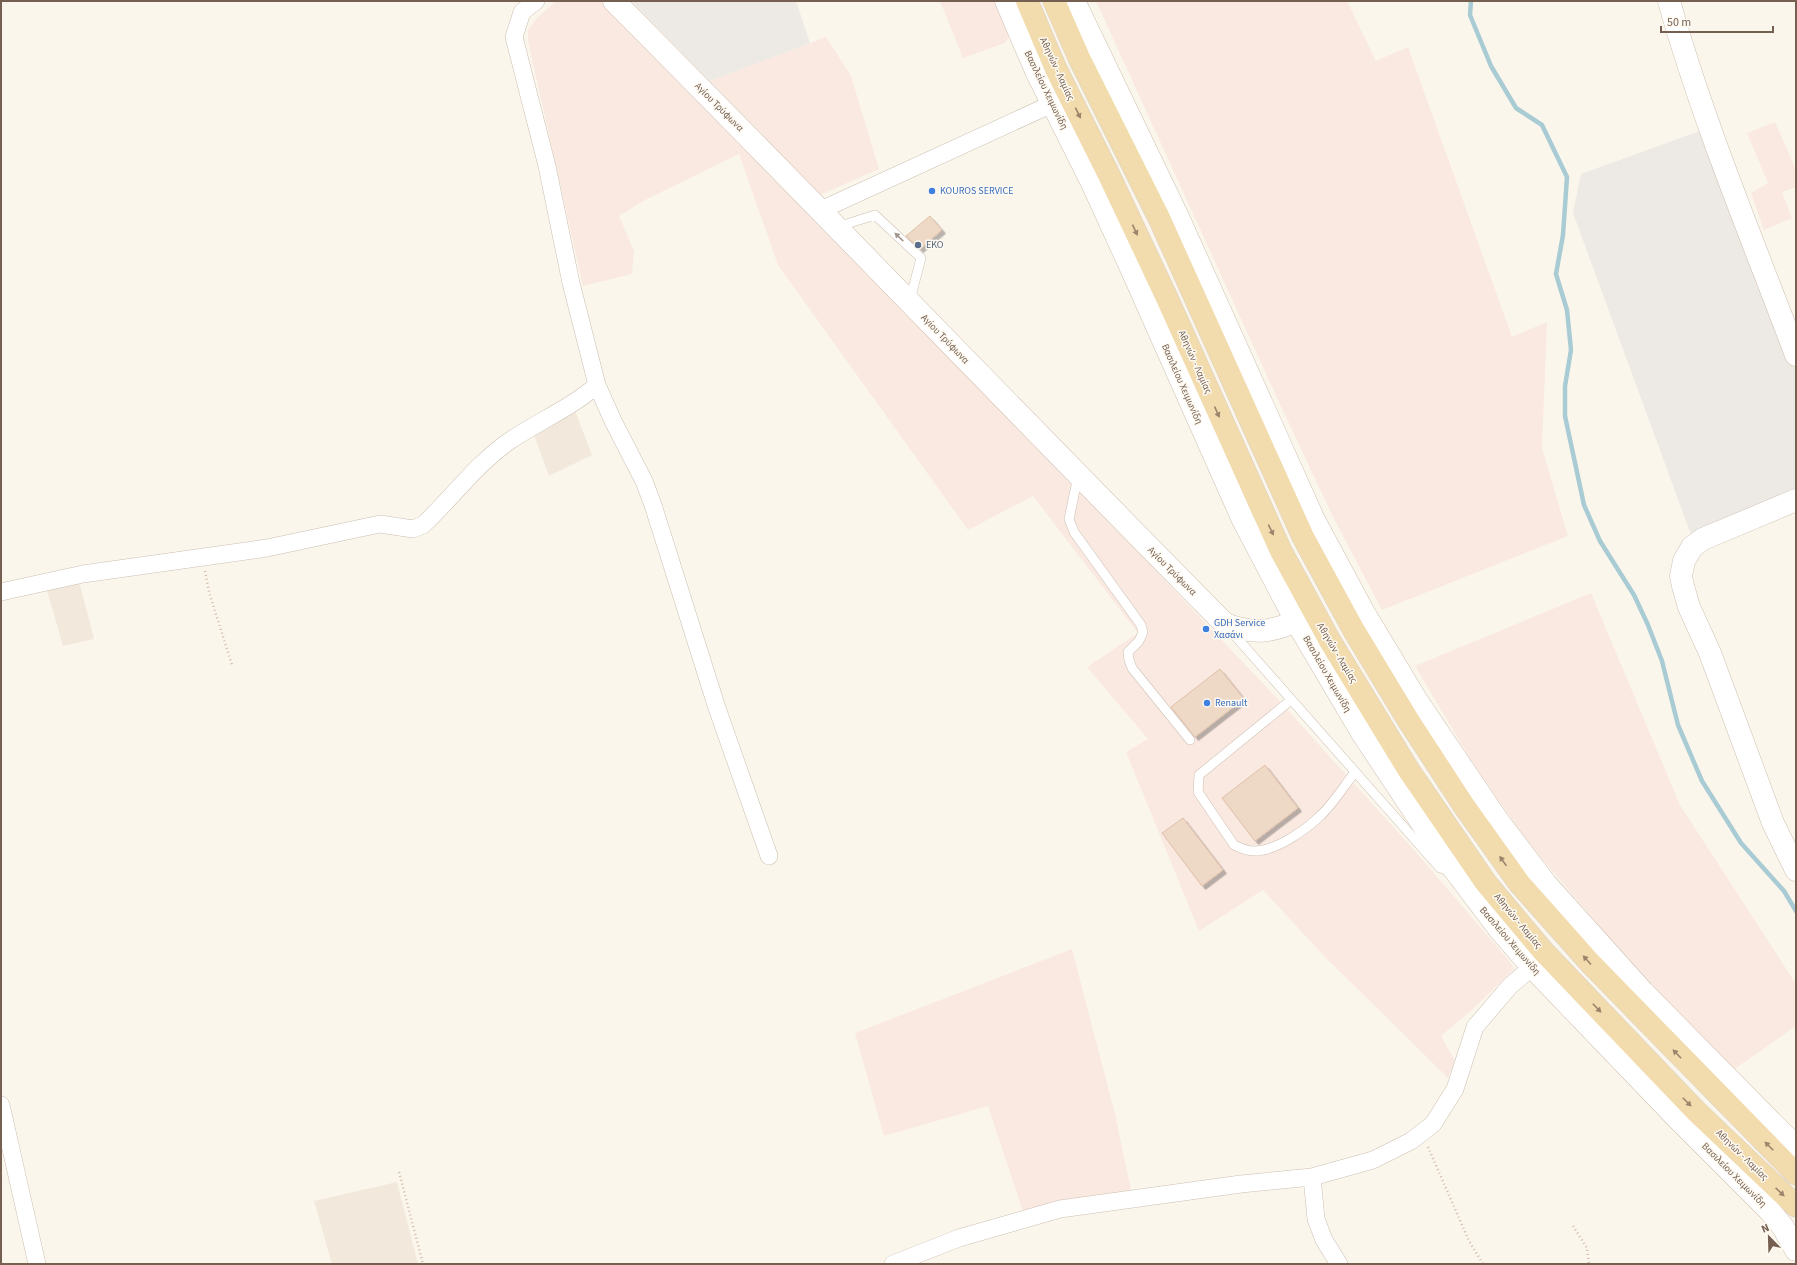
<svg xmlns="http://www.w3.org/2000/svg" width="1797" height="1265" viewBox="0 0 1797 1265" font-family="'Source Sans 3',sans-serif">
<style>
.residential{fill:#f2e8db}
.commercial{fill:#fae9e1}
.industrial{fill:#ede9e4}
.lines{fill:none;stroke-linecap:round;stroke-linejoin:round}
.stream{stroke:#a9cbd4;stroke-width:4.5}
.building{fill:#eed8c6;stroke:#dfbfa8;filter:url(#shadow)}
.lane-casing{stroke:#ccbfb2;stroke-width:10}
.street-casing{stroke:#ccbfb2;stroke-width:18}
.secondary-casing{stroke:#cfbfb0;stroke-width:23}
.primary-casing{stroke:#d8d2ce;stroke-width:23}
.path{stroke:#d3bba9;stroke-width:2.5;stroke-dasharray:1 3;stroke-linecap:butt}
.lane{stroke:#fff;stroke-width:9}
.street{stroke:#fff;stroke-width:17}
.secondary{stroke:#fff;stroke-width:22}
.primary{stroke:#f2dbac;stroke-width:22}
.oneway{fill:#9a846c}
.oneway2{fill:#a5978e}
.shop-dot{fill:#3f7fe0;stroke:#fefaf2;stroke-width:1.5}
.service-dot{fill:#5c6f8a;stroke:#fefaf2;stroke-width:1.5}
.labels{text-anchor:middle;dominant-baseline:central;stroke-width:3;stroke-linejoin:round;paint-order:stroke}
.street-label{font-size:10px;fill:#745f51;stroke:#fefaf2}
.shop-label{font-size:10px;fill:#366cbe;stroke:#fefaf2;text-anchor:start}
.service-label{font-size:10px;fill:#4e5e75;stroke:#fefaf2;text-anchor:start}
</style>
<defs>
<filter id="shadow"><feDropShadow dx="3.5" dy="3.5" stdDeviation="0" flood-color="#0004"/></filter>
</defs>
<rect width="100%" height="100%" fill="#fbf6ec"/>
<path class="residential" d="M574,408L592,455L549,476L534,435Z
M79,581L94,639L63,646L46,587Z
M397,1182L418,1264H332L314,1201Z"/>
<path class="commercial" d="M556,1H603L845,246L1046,455L1274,695L1415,851L1511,963L1514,969L1473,1009L1441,1036L1455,1061L1448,1078L1323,955L1263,890L1199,931L1126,752L1148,739L1087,667L1138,633L1033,496L968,530L778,265L739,154L643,201L619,216L634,251L632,274L583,286L528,41V30L538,17Z
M940,1H996L1010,35L1008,39L1005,43L963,58Z
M1096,1H1347L1376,61L1408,47L1512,337L1547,322L1542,448L1568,536L1382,610L1334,519L1284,413Z
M826,37L851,76L879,169L820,195L710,81Z
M1775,122L1796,170V187L1782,192L1792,218L1764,230L1751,193L1768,183L1747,133Z
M1591,593L1680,805L1796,984V1026L1733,1070L1701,1039L1613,942L1526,840L1471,760L1415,666Z
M1072,949L1115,1114L1132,1195L1024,1214L988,1106L884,1136L855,1033Z"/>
<path class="industrial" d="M631,1H796L810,43L710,81Z
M1708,128L1796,369V494L1693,540L1573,213L1581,174Z"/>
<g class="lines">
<path class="stream" d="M1471,1L1470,15L1491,66L1516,108L1542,125L1567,177L1563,235L1556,274L1567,310L1571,350L1565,386V416L1584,505L1600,541L1634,595L1648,625L1662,661L1678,725L1702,781L1741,843L1784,891L1796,911"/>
</g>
<path class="building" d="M930,216L942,230L920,249L906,236Z
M1220,669L1244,699L1195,737L1171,707Z
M1265,765L1298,808L1255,841L1222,798Z
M1183,818L1223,870L1202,886L1162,833Z"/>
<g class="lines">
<defs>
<path id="lane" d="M837,227L875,215L921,258L910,300
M1078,476L1069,519L1074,532L1141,625L1143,632L1139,641L1128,652L1129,660L1132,668L1190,740
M1230,630L1440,868L1447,870
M1291,700L1199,775L1198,792L1234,845C1240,848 1247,851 1254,851C1276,851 1306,830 1321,815C1334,803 1344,786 1355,772"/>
<path id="street" d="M536,1L522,12L514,37L547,166L571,283L597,385L613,421L644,481L653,505L717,708L769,856
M821,210L1052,104
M1,592L83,574L267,548L380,524L413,529L423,525C453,497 477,463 511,440C539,421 571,408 597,385
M1,1105L37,1264
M1312,1177L1316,1219L1324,1240L1339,1264
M893,1264L959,1238L1060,1209L1241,1184L1312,1177L1373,1160L1411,1141L1433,1124L1455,1089L1475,1027L1510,986L1532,967"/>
<path id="secondary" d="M614,1C819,207 1020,417 1225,624C1252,634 1270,633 1296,621
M1006,1L1037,73L1092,183L1130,266L1243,520L1296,621L1362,733L1441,852L1500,930L1532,967L1678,1119L1769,1210L1783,1227L1796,1250
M1074,1L1178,217L1314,520L1364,613L1417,701L1498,821L1546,884L1643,992L1796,1147
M1669,1C1703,122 1752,238 1796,355
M1796,500L1703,539L1692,547L1684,561L1681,576L1683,586L1689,607L1710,653L1773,823L1796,870"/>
<path id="primary" d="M1027,1L1056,69L1109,175L1167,298L1281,551L1330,641L1408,769L1486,883L1543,951L1695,1110L1796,1206
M1054,1L1079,58L1159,218L1303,537L1353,629L1408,720L1464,806L1519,883L1591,964L1796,1174"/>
</defs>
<use href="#lane" class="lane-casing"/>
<use href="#street" class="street-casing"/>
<use href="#secondary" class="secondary-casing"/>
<use href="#primary" class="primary-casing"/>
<path class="path" d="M205,571L209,592L232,665
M1428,1147L1469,1241L1483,1264
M399,1172L423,1264
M1573,1226L1587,1248L1589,1264"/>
<use href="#lane" class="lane"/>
<use href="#street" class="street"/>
<use href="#secondary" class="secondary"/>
<use href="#primary" class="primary"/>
</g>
<defs><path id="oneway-solid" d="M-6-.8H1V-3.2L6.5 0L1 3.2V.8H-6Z"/></defs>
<g class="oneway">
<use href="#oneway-solid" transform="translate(1078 113) rotate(64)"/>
<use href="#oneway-solid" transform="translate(1135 230) rotate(65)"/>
<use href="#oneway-solid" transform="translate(1217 412) rotate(66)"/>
<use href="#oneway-solid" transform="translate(1271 530) rotate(64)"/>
<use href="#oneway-solid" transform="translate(1503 861) rotate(-125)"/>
<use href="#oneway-solid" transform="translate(1587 960) rotate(-132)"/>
<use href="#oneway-solid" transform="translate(1597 1008) rotate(46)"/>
<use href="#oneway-solid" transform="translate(1677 1054) rotate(-134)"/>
<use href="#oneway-solid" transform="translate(1687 1102) rotate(45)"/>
<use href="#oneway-solid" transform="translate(1769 1146) rotate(-135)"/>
<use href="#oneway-solid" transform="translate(1780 1192) rotate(43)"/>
</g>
<use class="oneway2" href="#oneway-solid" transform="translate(899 237) rotate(-136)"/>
<g class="shop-dot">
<circle cx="932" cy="191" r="4"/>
<circle cx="1206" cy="629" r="4"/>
<circle cx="1207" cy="703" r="4"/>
</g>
<circle class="service-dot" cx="918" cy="245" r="4"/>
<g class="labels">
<g class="street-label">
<text transform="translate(1057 69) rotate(65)">Αθηνών - Λαμίας</text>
<text transform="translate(1046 90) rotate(64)">Βασιλείου Χειμωνίδη</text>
<text transform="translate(719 107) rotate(45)">Αγίου Τρύφωνα</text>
<text transform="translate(945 339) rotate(46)">Αγίου Τρύφωνα</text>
<text transform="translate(1195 362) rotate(66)">Αθηνών - Λαμίας</text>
<text transform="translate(1182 384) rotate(66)">Βασιλείου Χειμωνίδη</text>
<text transform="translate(1172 571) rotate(45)">Αγίου Τρύφωνα</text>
<text transform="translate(1337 653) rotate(59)">Αθηνών - Λαμίας</text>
<text transform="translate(1327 674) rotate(60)">Βασιλείου Χειμωνίδη</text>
<text transform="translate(1518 921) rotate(50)">Αθηνών - Λαμίας</text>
<text transform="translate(1510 941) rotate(49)">Βασιλείου Χειμωνίδη</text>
<text transform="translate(1742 1155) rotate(44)">Αθηνών - Λαμίας</text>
<text transform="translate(1734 1175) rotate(45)">Βασιλείου Χειμωνίδη</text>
</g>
<g class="shop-label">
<text x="940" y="191">KOUROS SERVICE</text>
<text x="1214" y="623">GDH Service<tspan x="1214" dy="12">Χασάνι</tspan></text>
<text x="1215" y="703">Renault</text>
</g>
<g class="service-label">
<text x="926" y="245">EKO</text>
</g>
</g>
<rect width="1797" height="1265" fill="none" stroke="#745f51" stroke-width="4"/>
<g transform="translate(1769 1237) rotate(337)" stroke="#fefaf2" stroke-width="3" paint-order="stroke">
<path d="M0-3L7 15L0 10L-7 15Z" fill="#745f51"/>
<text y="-6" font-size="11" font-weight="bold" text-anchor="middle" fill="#745f51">N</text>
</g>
<path d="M1661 26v6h112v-6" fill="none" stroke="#745f51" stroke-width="2"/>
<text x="1667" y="26" font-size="12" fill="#745f51" stroke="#fefaf2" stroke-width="3" paint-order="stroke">50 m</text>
</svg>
